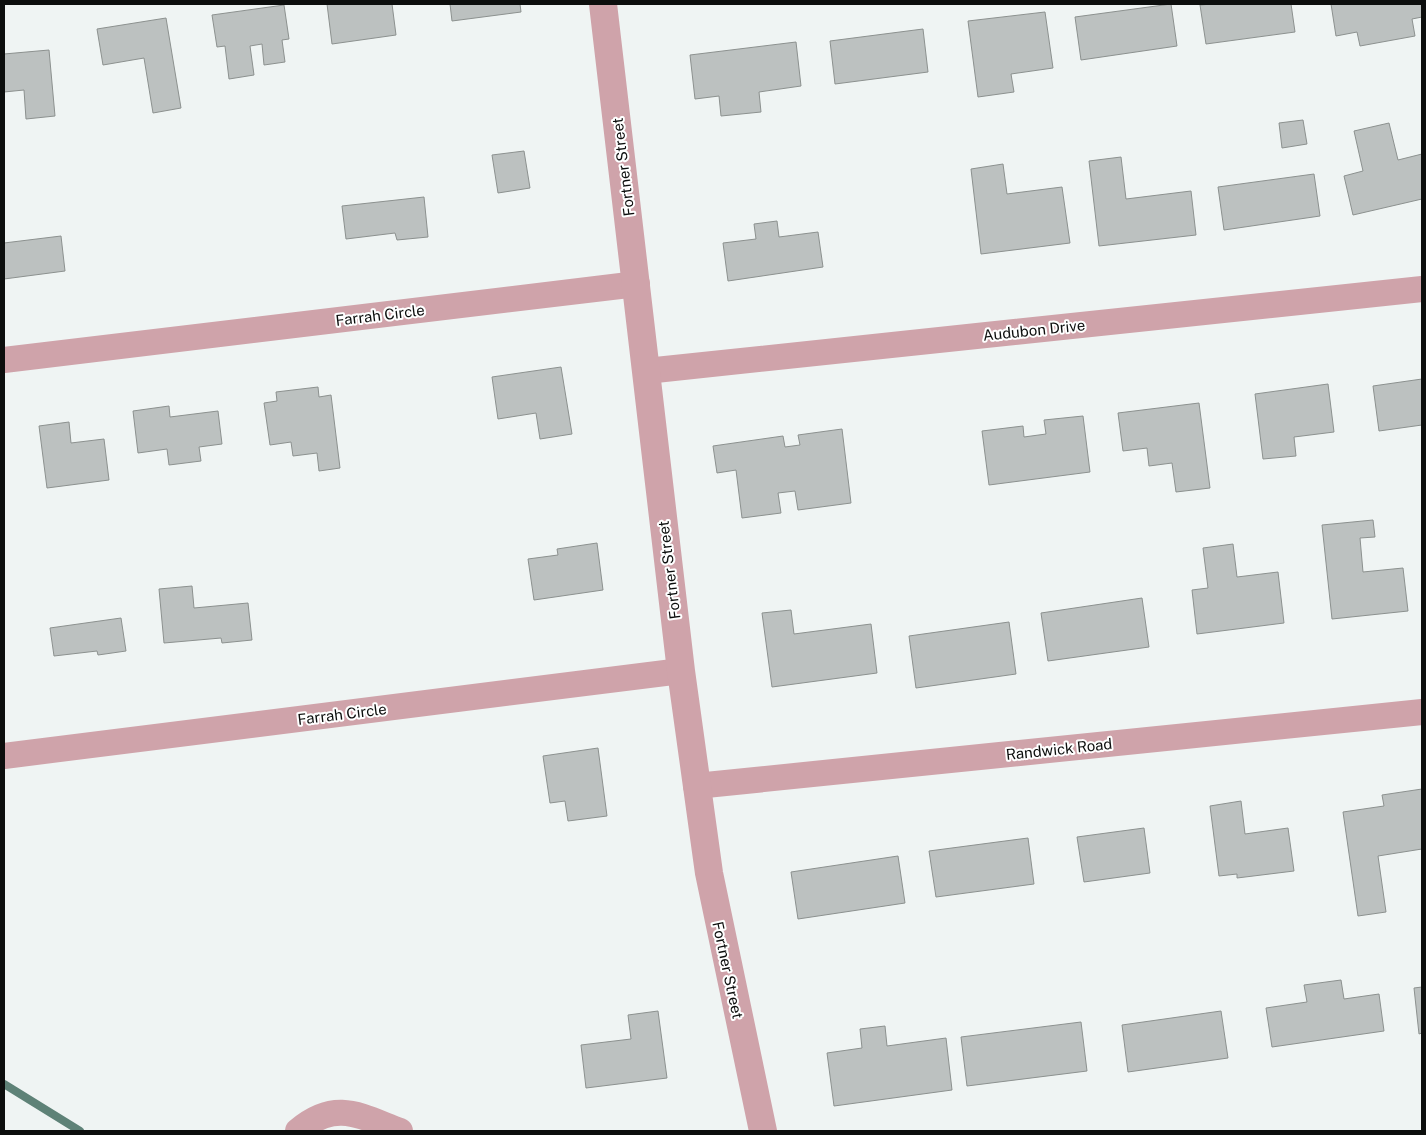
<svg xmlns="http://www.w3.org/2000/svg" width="1426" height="1135" viewBox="0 0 1426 1135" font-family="'Public Sans',sans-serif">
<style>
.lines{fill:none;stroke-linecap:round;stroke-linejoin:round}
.stream{stroke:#5e8277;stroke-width:8}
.building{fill:#bcc1c0;stroke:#8c918f}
.minor{stroke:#cfa3aa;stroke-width:26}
.tertiary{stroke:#cfa3aa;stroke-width:28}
.labels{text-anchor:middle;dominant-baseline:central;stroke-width:4;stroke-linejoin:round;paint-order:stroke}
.street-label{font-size:15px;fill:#0c0e0d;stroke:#fff}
</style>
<rect width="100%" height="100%" fill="#eff4f3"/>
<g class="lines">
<path class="stream" d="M4,1084L80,1131"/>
</g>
<path class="building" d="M327,4H392L396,35L332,44Z
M450,4H520L521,12L452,21Z
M1171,4L1177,46L1081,60L1075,17Z
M1212,4H1291L1295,32L1206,44L1200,5Z
M1331,4H1422V17L1412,19L1415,36L1360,46L1357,32L1336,36Z
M284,5L289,39L282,40L285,62L264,65L262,44L250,46L254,75L229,79L225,46L217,47L212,15Z
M1045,12L1053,68L1011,74L1014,92L978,97L968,21Z
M166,18L181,108L153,113L144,58L103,65L97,29Z
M923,29L928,72L835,84L830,41Z
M796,42L801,86L759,92L761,112L721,116L719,96L695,99L690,55Z
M49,50L55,116L26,119L24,90L4,92V54Z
M1303,120L1307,144L1282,148L1279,123Z
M1389,123L1398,160L1422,154V199L1353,215L1344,176L1363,171L1354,131Z
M524,151L530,188L498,193L492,155Z
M1121,157L1126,199L1191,191L1196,235L1099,246L1089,161Z
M1003,164L1007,194L1062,187L1070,243L981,254L971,169Z
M1314,174L1320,216L1224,230L1218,187Z
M424,197L428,237L397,240L395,233L346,239L342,206Z
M777,221L779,237L818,232L823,267L728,281L723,243L756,239L754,224Z
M61,236L65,271L4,279V243Z
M561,367L572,434L540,439L536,413L498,419L492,377Z
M1422,379V425L1379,431L1373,386Z
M1328,384L1334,432L1294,437L1296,456L1263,459L1255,394Z
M318,387L319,397L331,395L340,468L319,471L317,453L293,456L291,442L270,445L264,403L277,401L276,392Z
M1199,403L1210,488L1176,492L1172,463L1149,466L1147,448L1123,451L1118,413Z
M169,406L170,417L218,411L222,444L199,447L201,461L169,465L167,449L138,453L133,411Z
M1083,416L1090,472L989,485L982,431L1023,426L1024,437L1046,434L1044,420Z
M69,422L71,443L104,439L109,480L47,488L39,426Z
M842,429L851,503L798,510L795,491L778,493L781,513L742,518L736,470L717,473L713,446L783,436L785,447L800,445L798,435Z
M1373,520L1375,537L1360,538L1363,572L1403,568L1408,611L1332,619L1322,525Z
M597,543L603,590L534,600L528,559L558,555L557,549Z
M1233,544L1237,577L1278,572L1284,623L1197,634L1192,590L1208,588L1203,548Z
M192,586L194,608L248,603L252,640L222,643L221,638L164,643L159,589Z
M1142,598L1149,647L1048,661L1041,613Z
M791,610L794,634L871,624L877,673L772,687L762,613Z
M121,618L126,651L98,655L97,651L54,656L50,628Z
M1009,622L1016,674L916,688L909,636Z
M598,748L607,816L568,821L565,801L550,803L543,756Z
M1422,789V849L1378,856L1386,912L1358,916L1343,812L1384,806L1382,795Z
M1241,801L1245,834L1288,828L1294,871L1237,878V874L1219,876L1210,806Z
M1144,828L1150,873L1084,882L1077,837Z
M1028,838L1034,884L936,897L929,851Z
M898,856L905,903L798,919L791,872Z
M1341,980L1344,999L1379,994L1384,1031L1272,1047L1266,1008L1307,1002L1304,985Z
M1422,987V1033L1419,1034L1414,988Z
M658,1011L667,1078L586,1088L581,1045L631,1039L628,1015Z
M1221,1011L1228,1058L1128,1072L1122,1025Z
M1081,1022L1087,1071L967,1086L961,1037Z
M885,1026L887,1046L946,1038L952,1090L834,1106L827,1053L862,1048L860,1029Z"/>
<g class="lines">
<path class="minor" d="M4,360L637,284
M646,371L1422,289
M4,756L681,671
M696,786L1422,712
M298,1131C336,1099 360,1116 400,1131"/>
<path class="tertiary" d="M603,4L681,671L709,873L763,1131"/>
</g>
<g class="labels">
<g class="street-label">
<text transform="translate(623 167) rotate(-97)">Fortner Street</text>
<text transform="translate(380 315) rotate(-7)">Farrah Circle</text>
<text transform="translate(1034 330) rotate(-6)">Audubon Drive</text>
<text transform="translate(669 570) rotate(-97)">Fortner Street</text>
<text transform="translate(342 714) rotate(-7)">Farrah Circle</text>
<text transform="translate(1059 749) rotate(-6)">Randwick Road</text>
<text transform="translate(728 970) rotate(78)">Fortner Street</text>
</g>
</g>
<rect width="1426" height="1135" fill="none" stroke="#0c0e0d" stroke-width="10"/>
</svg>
